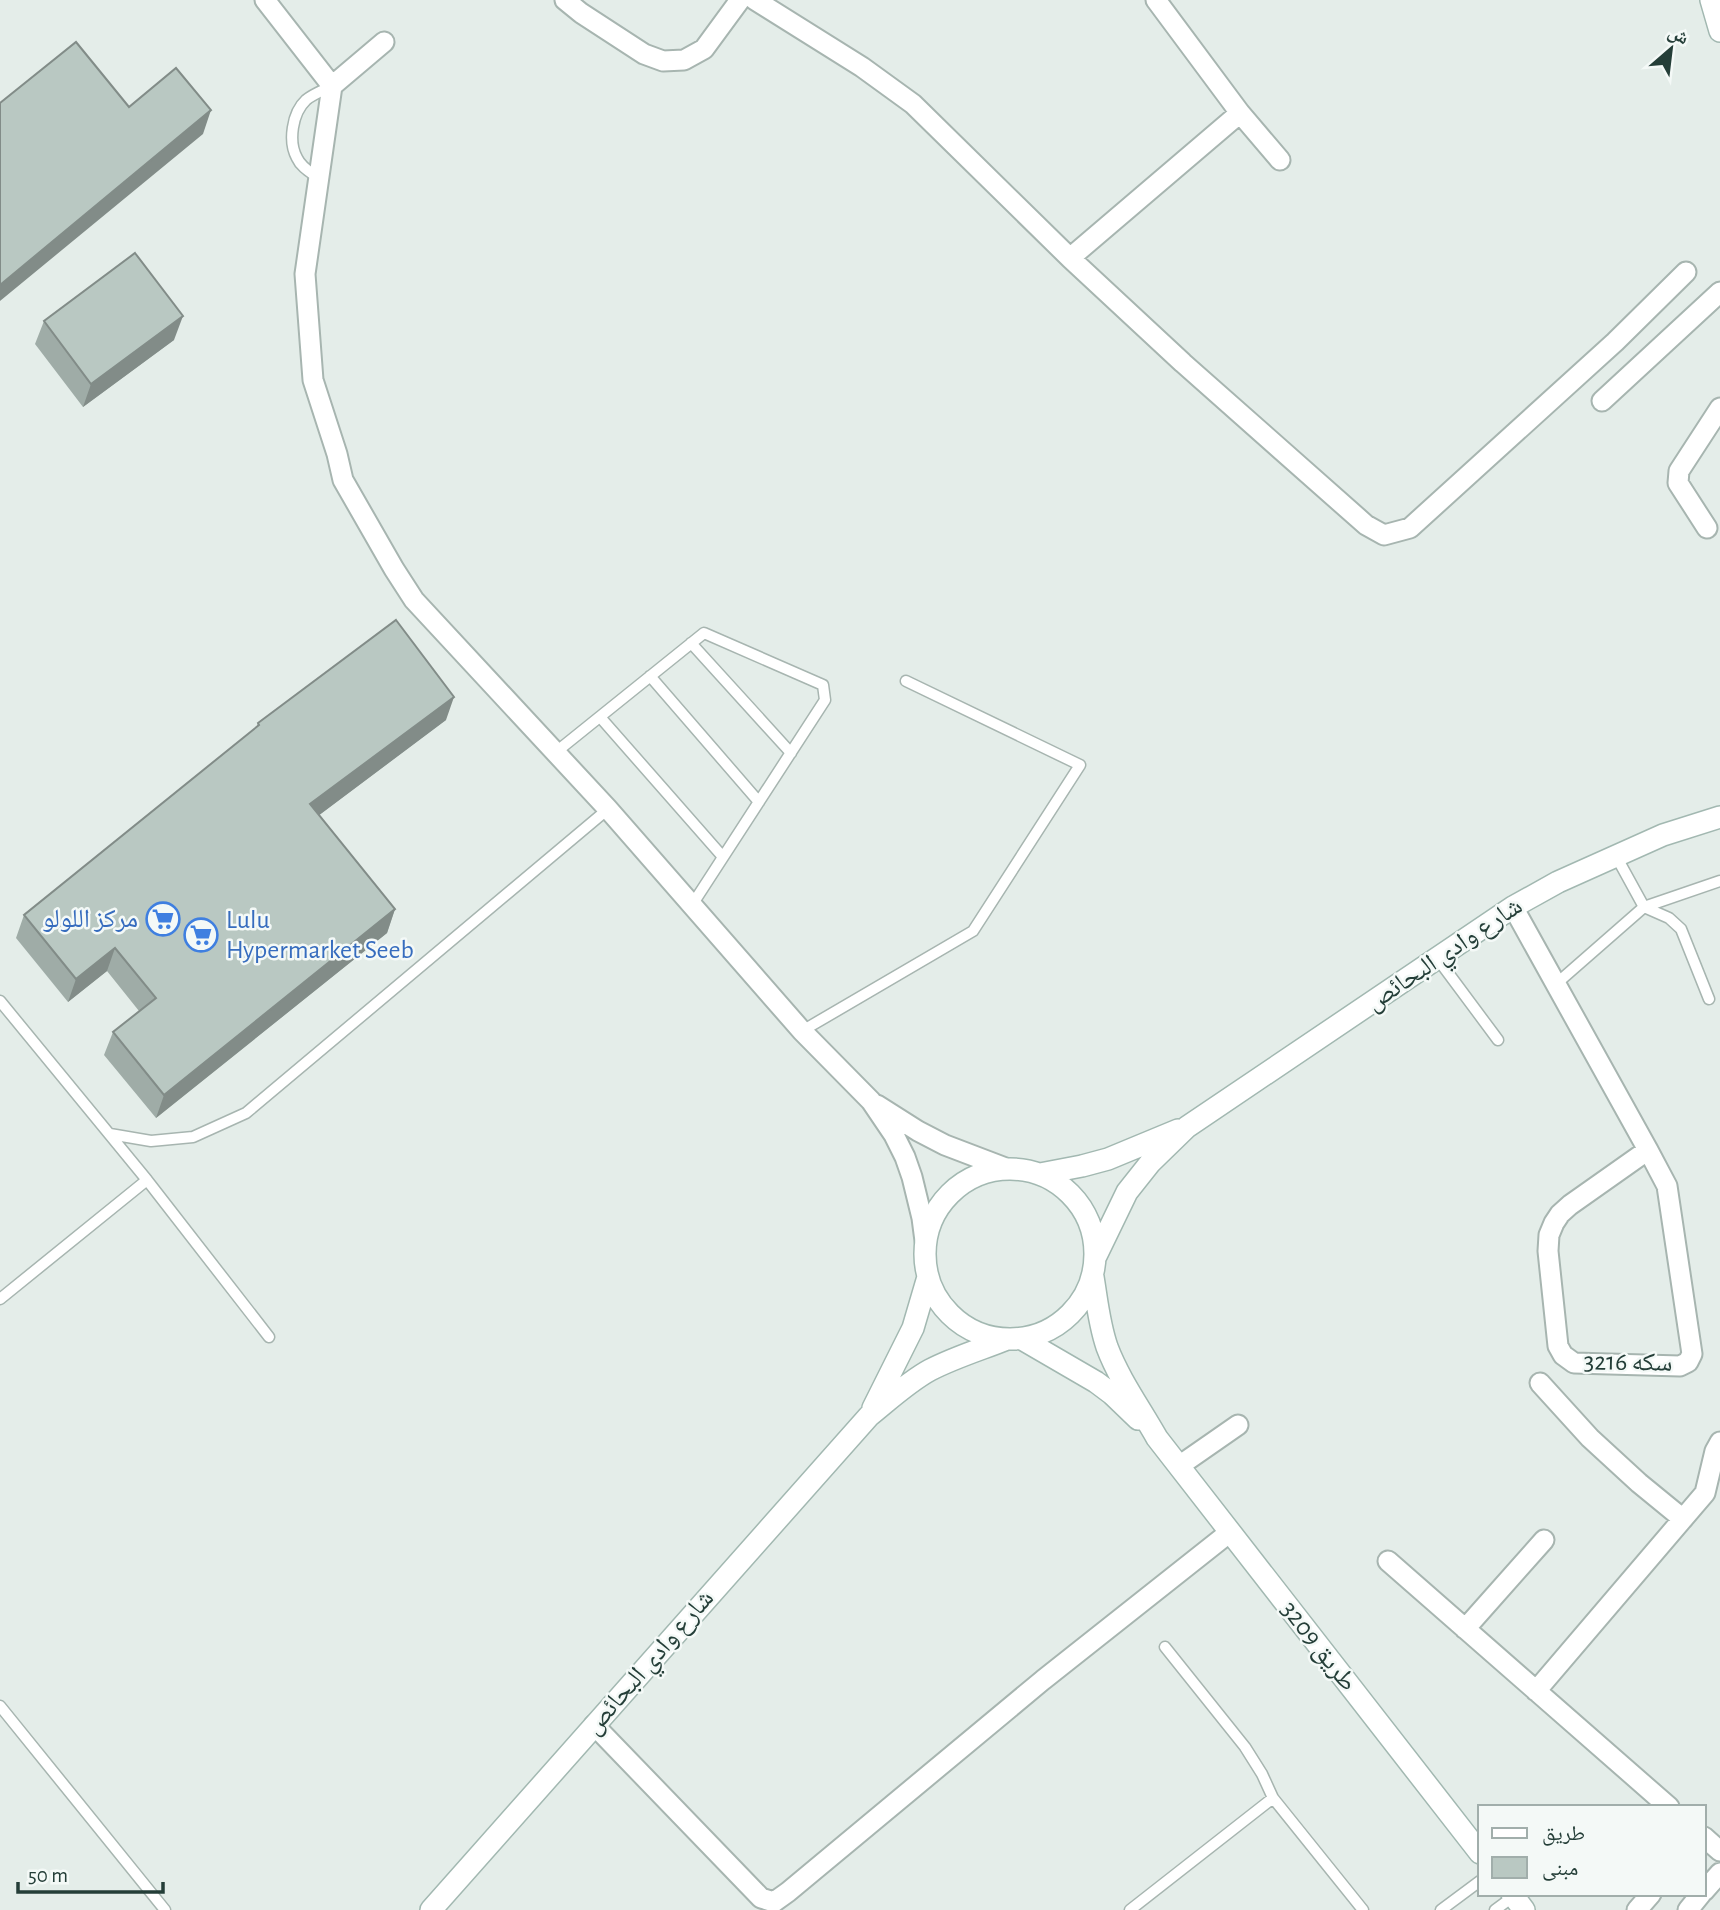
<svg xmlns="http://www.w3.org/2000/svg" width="1720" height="1910" viewBox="0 0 1720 1910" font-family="'Alegreya Sans','Noto Naskh Arabic',sans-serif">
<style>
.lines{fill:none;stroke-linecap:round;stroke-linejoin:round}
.lane-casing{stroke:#a7b5b0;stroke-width:13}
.street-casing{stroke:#a7b5b0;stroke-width:23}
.secondary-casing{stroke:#a2b8b1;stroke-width:24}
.lane{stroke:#fff;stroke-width:10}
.street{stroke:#fff;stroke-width:19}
.secondary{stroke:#fff;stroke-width:21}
.wall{fill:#9faca7}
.shaded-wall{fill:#828c88}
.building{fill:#b9c8c2;stroke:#828c88;stroke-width:2}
.labels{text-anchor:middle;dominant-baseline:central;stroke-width:5;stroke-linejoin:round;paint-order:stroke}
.shop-label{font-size:26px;fill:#366cbe;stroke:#f4f9f7;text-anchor:end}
.street-label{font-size:26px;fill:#243e38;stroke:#f4f9f7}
</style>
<rect width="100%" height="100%" fill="#e4ede9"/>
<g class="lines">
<defs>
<path id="lane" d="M317,177C310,172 301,167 297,158C288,142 292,113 306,100C313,94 324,90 332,86
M691,643L791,753
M650,676L759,802
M600,717L723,857
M556,752L704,633L823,685L825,700L692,905
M1616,856L1644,907L1669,918L1681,929L1709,999
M1437,958L1498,1040
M1556,984L1644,907L1720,881
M0,1001L147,1180L269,1337
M802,1031L973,931L1080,765L906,681
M110,1134L151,1141L193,1137L246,1113L608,809
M0,1299L147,1180
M1165,1647L1245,1747L1262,1774L1273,1798L1363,1910
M0,1706L165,1910
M1130,1910L1273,1798
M1441,1910L1480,1881
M1495,1910L1514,1896"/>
<path id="street" d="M265,0L332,86L305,274L313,380L337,454L343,480L394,569L414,600L608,809L802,1031L871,1101L894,1135L905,1157L912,1177L922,1218L925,1241
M565,0L581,13L644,54L663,61L684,60L704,49L740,0
M755,0L862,67L913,104L1070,258L1183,363L1366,525L1384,535L1410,528L1615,342L1686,272
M1156,0L1240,113L1280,160
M332,86L384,42
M1070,258L1240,113
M1602,401L1720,292
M1707,528L1678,483L1679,471L1720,408
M1513,907L1648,1150L1667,1186L1692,1354L1688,1362L1680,1366L1574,1363L1563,1355L1558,1346L1548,1251L1549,1235L1554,1223L1560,1214L1570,1205L1648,1150
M877,1105L918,1131L945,1145L1008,1169
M1540,1383L1590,1438L1639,1483L1683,1519
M1179,1466L1238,1425
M1388,1561L1669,1807
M1465,1629L1544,1540
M1536,1691L1705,1493L1715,1451L1720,1442
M594,1725L761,1898L774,1902L788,1892L1043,1680L1230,1532
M1704,1837L1720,1851
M1704,1891L1720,1873
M1637,1910L1651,1894
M1688,1910L1701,1894"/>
<path id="secondary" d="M1711,0L1720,31
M925 1254a85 85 0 1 1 170 0a85 85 0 1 1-170 0Z
M1040,1174L1082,1166L1108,1159L1178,1130
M1096,1256L1127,1192L1150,1163L1187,1127L1513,907L1558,882L1663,835L1720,817
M1093,1277C1097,1301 1099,1324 1107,1347C1119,1379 1140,1408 1157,1438L1480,1853
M1022,1339L1096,1382L1112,1394L1138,1419
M873,1408L913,1328L928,1277
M1512,1894L1524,1910
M431,1910L869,1416C889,1400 908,1382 930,1370C955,1357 982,1349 1007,1339"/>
</defs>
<use href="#lane" class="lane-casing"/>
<use href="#street" class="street-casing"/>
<use href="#secondary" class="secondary-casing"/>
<use href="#lane" class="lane"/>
<use href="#street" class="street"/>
<use href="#secondary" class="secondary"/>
</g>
<path class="wall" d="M44,321L174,340L83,407L35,344Z
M446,720L319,815L395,909L387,933L156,1118L104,1055L113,1032L139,1011L107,971L68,1002L16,938L24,915L256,728L258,723Z"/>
<path class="shaded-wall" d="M211,110L203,134L0,301V285Z
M183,316L174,340L83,407L91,384Z
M454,697L446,720L302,828L310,804Z
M395,909L387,933L156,1118L164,1095Z
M115,948L107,971L68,1002L76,979Z"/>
<path class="building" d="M76,42L129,107L176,68L211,110L0,285V103Z
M135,253L183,316L91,384L44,321Z
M396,620L454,697L310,804L395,909L164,1095L113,1032L156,998L115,948L76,979L24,915L259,725L258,723Z"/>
<defs>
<symbol id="supermarket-ring" viewBox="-11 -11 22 22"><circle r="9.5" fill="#f4f9f7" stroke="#3f7fe0" stroke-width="1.5"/><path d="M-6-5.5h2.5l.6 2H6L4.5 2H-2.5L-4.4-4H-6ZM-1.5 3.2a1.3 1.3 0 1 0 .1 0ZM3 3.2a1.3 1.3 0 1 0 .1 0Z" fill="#3f7fe0"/></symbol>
</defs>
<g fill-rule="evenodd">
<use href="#supermarket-ring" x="144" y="900" width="38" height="38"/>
<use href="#supermarket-ring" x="182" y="916" width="38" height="38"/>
</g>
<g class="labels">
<g class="shop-label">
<text x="138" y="919">مركز اللولو</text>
<text x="226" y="920" text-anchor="start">Lulu<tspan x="226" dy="30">Hypermarket Seeb</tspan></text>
</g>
<g class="street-label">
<text transform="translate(1444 954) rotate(-34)">شارع وادي البحائص</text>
<text transform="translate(1628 1362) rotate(1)">سكه 3216</text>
<text transform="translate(1319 1646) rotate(52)">طريق 3209</text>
<text transform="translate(649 1662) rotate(-49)">شارع وادي البحائص</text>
</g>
</g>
<rect x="1478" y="1805" width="228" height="91" fill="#f4f9f7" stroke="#a1aeab" stroke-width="2"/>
<rect x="1492" y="1828" width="35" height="10" fill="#ffffff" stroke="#a1aeab" stroke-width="2"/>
<text x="1542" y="1840" font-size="21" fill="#243e38">طريق</text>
<rect x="1492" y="1857" width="35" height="21" fill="#b9c8c2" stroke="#a1aeab" stroke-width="2"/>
<text x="1542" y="1875" font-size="21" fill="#243e38">مبنى</text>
<g transform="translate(1671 49) rotate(28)" stroke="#f4f9f7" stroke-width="5" paint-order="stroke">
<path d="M0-5L12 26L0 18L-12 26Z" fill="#243e38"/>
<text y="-10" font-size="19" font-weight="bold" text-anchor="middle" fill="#243e38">ش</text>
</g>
<path d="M18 1882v10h145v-10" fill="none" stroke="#243e38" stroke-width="3.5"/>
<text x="28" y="1882" font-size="21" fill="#243e38" stroke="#f4f9f7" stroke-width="5" paint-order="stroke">50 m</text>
</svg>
